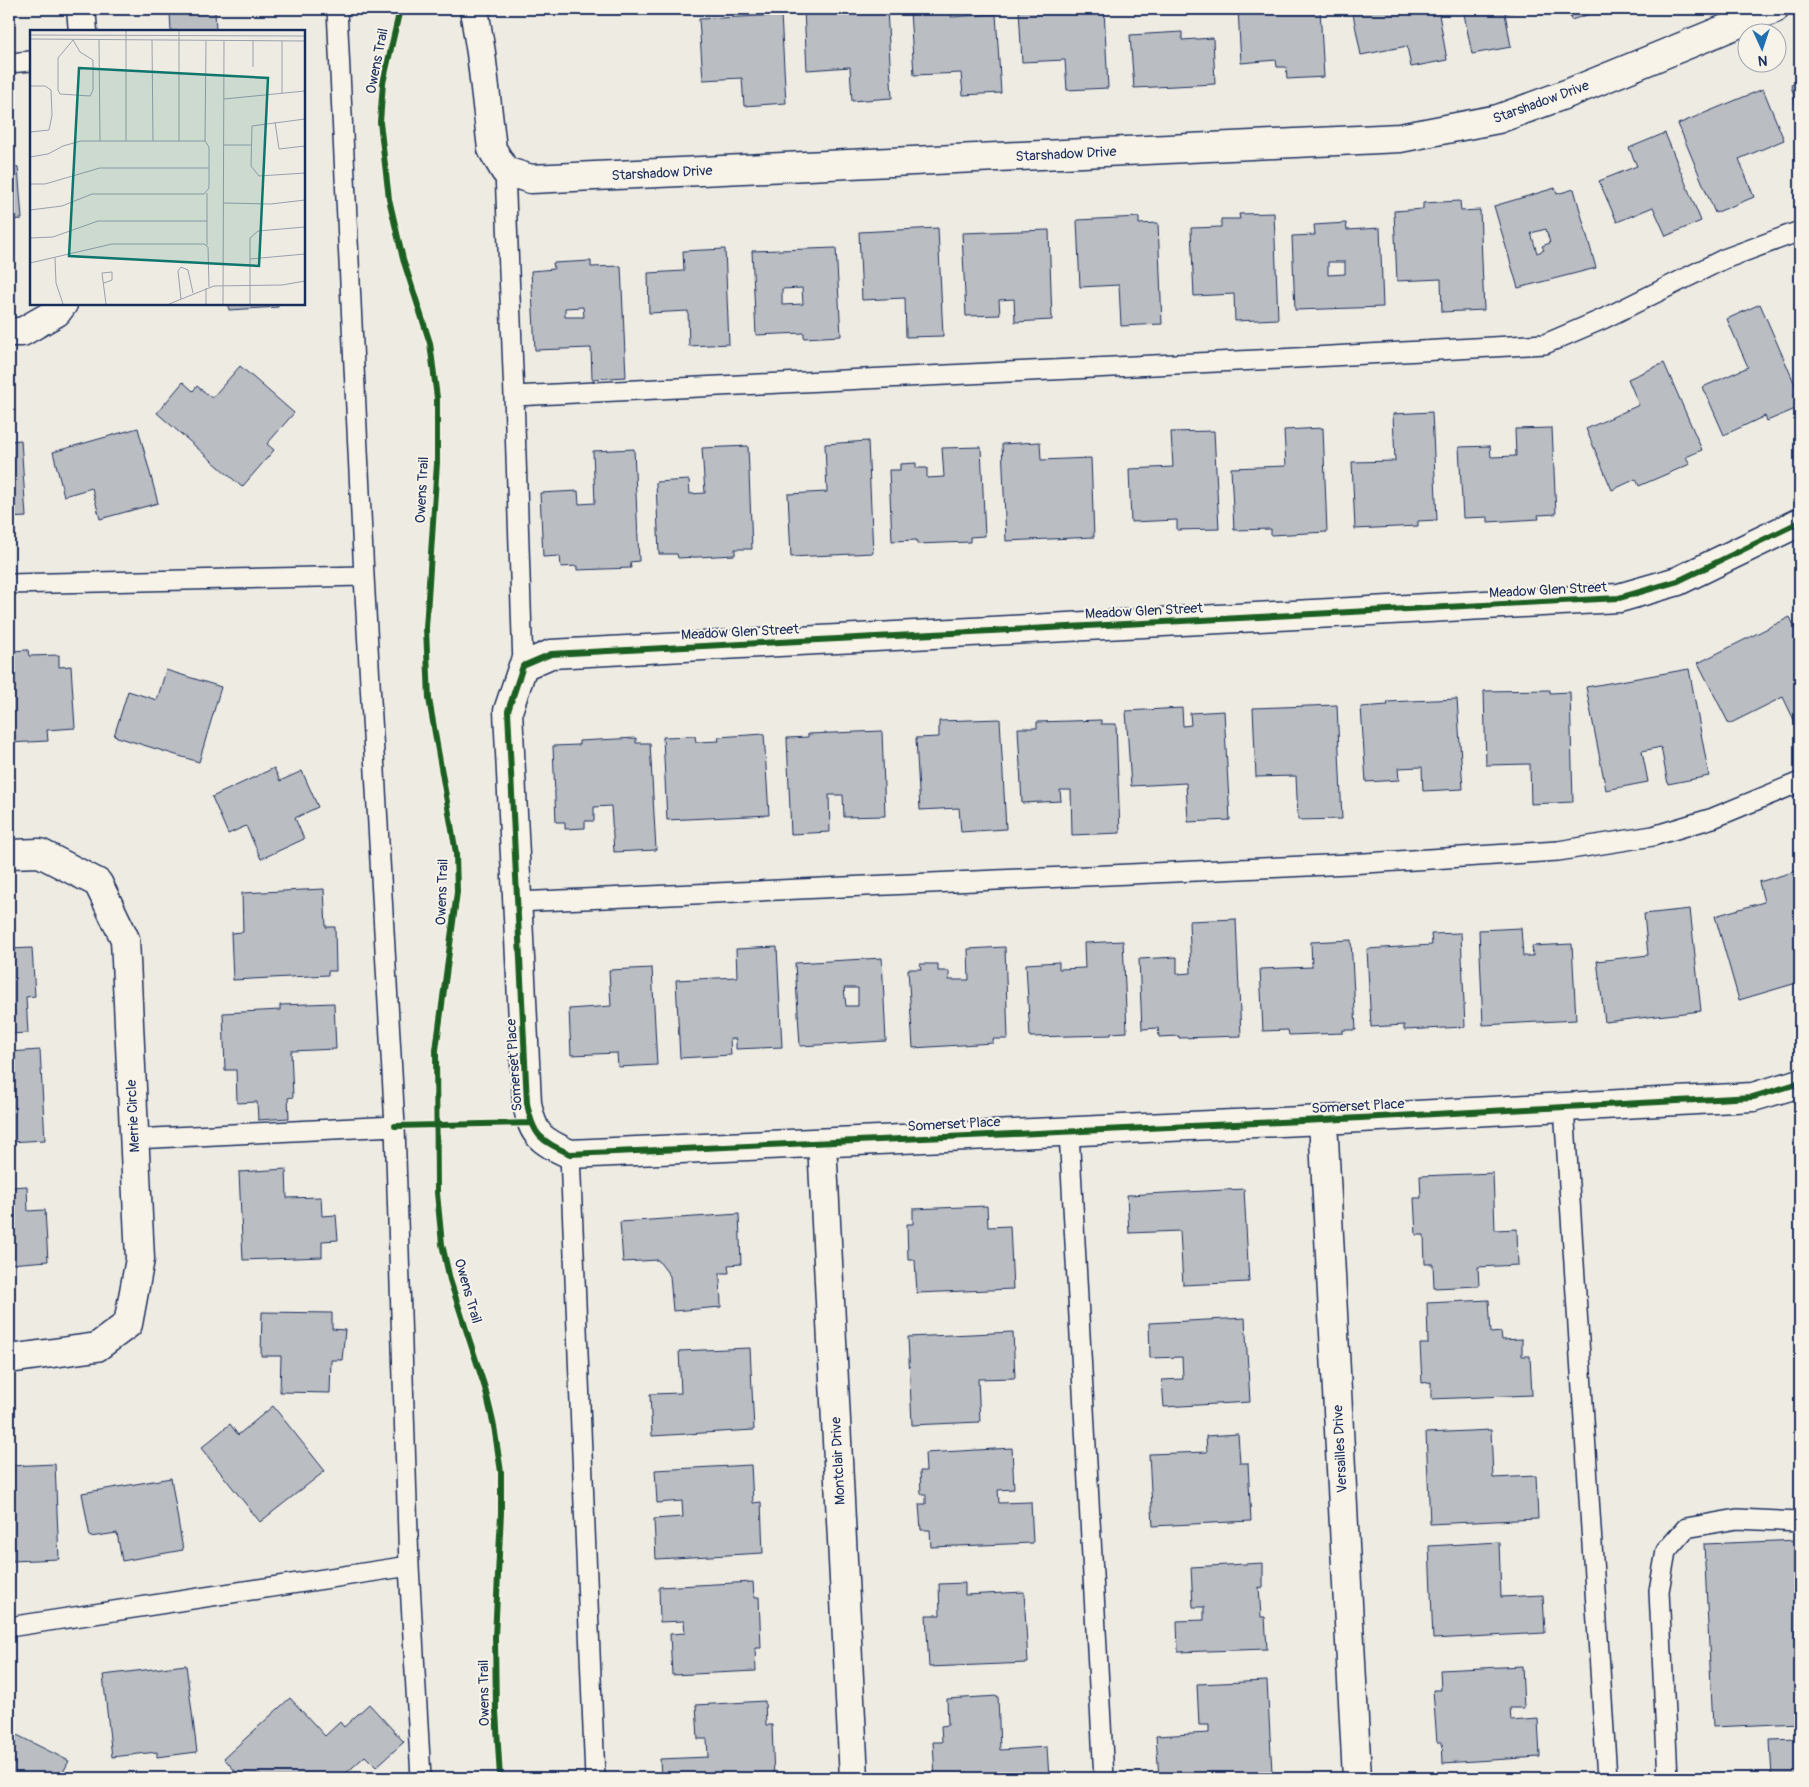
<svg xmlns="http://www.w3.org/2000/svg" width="1809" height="1787" viewBox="0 0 1809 1787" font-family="Pangolin,sans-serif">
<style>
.building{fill:#babdc2;stroke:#1b2f5e;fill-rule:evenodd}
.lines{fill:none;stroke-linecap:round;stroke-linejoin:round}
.lane-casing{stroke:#1b2f5e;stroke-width:22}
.street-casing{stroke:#1b2f5e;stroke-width:31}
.lane{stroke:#f7f3e8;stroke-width:19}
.street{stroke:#f7f3e8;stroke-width:28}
.cycleway-casing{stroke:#f7f3e8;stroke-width:9}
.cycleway{stroke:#1b5e20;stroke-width:6}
.labels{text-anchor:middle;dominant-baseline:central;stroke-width:4;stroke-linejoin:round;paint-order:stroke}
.street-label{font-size:14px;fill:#1b2f5e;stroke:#f7f3e8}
.inset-road{fill:none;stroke:#9aa0ad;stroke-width:1}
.view{fill:#0f766e;fill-opacity:0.15;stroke:#0f766e;stroke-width:2.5}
.inset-edge{fill:none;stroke:#1b2f5e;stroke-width:2.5}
</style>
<rect width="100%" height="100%" fill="#eeebe2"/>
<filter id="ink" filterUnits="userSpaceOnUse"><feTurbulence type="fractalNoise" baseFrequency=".02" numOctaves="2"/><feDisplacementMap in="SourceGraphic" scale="10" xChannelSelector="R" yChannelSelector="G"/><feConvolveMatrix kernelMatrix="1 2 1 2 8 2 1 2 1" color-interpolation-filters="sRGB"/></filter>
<g filter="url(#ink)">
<path class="building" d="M822,9H887L892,98L852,101L850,67L807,70L804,10Z
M951,9V17L996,14L1001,93L963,95L961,73L914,75L910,11Z
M1019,9H1104L1108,88L1067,90L1065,60L1022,62Z
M1238,9H1320L1324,77L1287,79L1286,67H1277L1276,60L1241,63Z
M1352,9H1438L1447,60L1411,67L1407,46L1361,55Z
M1463,9H1528L1505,13L1511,47L1472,54Z
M1568,9H1606L1571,20Z
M215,10L216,31H171L170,13Z
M781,15L786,103L744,106L742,78L703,80L699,19Z
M1182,32V40L1213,38L1215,84L1134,88L1130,35Z
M1800,82V121L1791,85Z
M1763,89L1784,140L1739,159L1754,197L1715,213L1678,124Z
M1665,133L1701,221L1666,236L1653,207L1617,222L1599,181L1637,166L1629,148Z
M18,167L22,219L9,220V168Z
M1555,188L1557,194L1574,189L1596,268L1518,288L1494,206ZM1546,229L1550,243L1542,246L1544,250L1537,253L1531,233Z
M1460,201L1461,211L1480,210L1484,310L1442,312L1441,279L1397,281L1394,211L1423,209V203Z
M1274,213L1278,319L1235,321L1234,294L1194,296L1191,228L1221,227V219H1240L1239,214Z
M1139,217V224L1158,223L1162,324L1121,326L1119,285L1080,287L1077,220Z
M1346,223L1347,230L1380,228L1383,307L1295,310L1292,236L1315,235L1314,225ZM1328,262H1345V274L1328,275Z
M938,228L943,336L906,337L905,298L862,300L859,232Z
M1049,230L1052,320L1015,322L1014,299L999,300L1000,315L966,316L962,233Z
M836,248L841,336L804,338V333L756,335L752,251ZM802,288L803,304L782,305V289Z
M725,249L729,344L689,346L688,311L649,313L648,273L684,271L683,251Z
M591,261V267L621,266L626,377L592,379L591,348L535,350L531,271L554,269L553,263ZM583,307L584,317H565V308Z
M228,304H278V307L229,310Z
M1760,304L1800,396V407L1767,421L1765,416L1724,435L1703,387L1748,367L1727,319Z
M1664,363L1702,450L1686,457L1690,464L1639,486L1636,479L1612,490L1586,429L1639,405L1628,379Z
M240,366L294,413L267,444L274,450L242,487L157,413L183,382L193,391L197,386L212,398Z
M1432,412L1437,520L1418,521V526L1355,529L1352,462L1395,461L1393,414Z
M138,428L158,503L100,519L92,488L64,496L53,452Z
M1323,428L1327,532L1271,535V529L1234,530L1231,468L1286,466L1284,430Z
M1552,428L1556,514L1538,515L1539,519L1488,522V517L1463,518L1459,447L1490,446L1491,457L1516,456L1515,429Z
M1214,431L1219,529L1177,530V520L1131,522L1129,469L1173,467L1171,432Z
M21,440L26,517L9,518V441Z
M868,441L873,553L791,557L788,494L827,492L825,444Z
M1040,442L1041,460L1091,458L1094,537L1006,541L1002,444Z
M748,446L752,549H735V555L678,558L677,554H659L656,482L689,480L690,494L705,493L702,448Z
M981,447L985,536L970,537V542L917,544V540L892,541L889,470H900V464L916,463V468H927V478L944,477L942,448Z
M634,449L639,561L630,562L631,568L577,570V566L561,567L560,556L543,557L540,493L578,491L579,504L595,503L593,451Z
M1790,617L1800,638V719L1795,722L1783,697L1729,724L1698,663Z
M28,650L29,656L59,655V667L71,666L75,728L47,730L48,741L9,743V651Z
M1689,669L1709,776L1668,784L1661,747L1642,751L1648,782L1606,790L1586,687Z
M166,670L221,687L199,762L114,736L128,691L157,700Z
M1550,690V693L1570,692L1573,802L1531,804L1530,764L1486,765L1484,691Z
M1457,699L1463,789L1423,791L1422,767L1398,768L1399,780L1366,782L1361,707L1388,705L1387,702Z
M1337,705L1342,819L1298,820L1296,776L1256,777L1253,708Z
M1182,708L1183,726L1191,725L1190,713L1224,711L1230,820L1188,822L1186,783L1131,786L1126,711Z
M1000,719L1006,829L961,832L959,808L920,810L916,738L939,737V721Z
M1101,720V724H1116L1120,833L1072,835L1071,790H1060L1061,801L1022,803L1018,728H1037V722Z
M882,731L885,816L844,817L843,795H829L830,832L791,834L787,738L808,737V734Z
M764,734L769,815L667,820L663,737L695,736L696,742L719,741L718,737Z
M636,738V743H650L656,850L614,852L611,806L594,807V821H585V828L565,829V822H556L553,746L579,745V741Z
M274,768L280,781L302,771L318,807L295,818L304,839L261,859L246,826L228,834L212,797Z
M1800,870V982L1739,1000L1715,916L1764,902L1759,882Z
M324,889L326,927H335L336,971H328V975L233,980L231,933L243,932L242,893Z
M1690,909L1701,1011L1605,1022L1597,961L1648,955L1644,914Z
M1236,919L1241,1036L1179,1038V1036L1159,1037L1158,1028L1142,1029L1139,959L1177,957V974L1191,973L1189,921Z
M1521,928L1523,956H1533L1532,946L1572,944L1576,1020L1483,1025L1479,930Z
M1461,933L1465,1027L1404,1030V1025L1371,1027L1367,949L1432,945L1431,934Z
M1351,940L1356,1030H1343V1033L1289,1035L1288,1030L1263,1031L1260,969L1312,967L1311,942Z
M1123,941L1127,1032L1111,1033V1035L1030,1037L1026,964L1059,962V969L1085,968L1084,943Z
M777,947L782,1047L736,1049V1039H730L731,1055L680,1058L676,980L737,977L736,949Z
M1005,947L1008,1039H993V1043L913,1048L908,969H921L920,964H938V971H949V980H969L968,949Z
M32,948L35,996L26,997L28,1033L9,1034V949Z
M882,958L886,1041L800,1046L795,963ZM844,988H858V1006H846Z
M652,968L657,1065L618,1067L617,1053L571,1055L569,1009L611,1006L609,970Z
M334,1003L336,1049L291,1051L293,1097L288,1098L289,1118L258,1120L257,1102L237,1103L236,1070H225L223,1013L280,1010V1005Z
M40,1050L45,1140L9,1142V1052Z
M286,1169L287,1198L321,1197L322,1216L336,1215L338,1240L322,1241V1257L243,1260L239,1172Z
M1493,1173L1495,1230L1517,1229L1518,1265L1478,1267L1479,1286L1434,1288L1433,1264H1425L1424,1235H1416L1414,1198H1421L1420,1176Z
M27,1186L28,1211L45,1210L48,1261L9,1264V1187Z
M1244,1189L1249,1282L1183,1285L1180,1231L1129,1233L1127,1195Z
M987,1206L988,1227L1010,1226L1013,1289L917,1293L915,1260H908L907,1224H913V1209Z
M739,1214L741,1264L728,1265L729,1273H720L721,1307L673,1311L670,1276L658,1260L623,1262L620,1222Z
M1489,1300L1491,1333L1501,1332L1502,1340L1522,1339V1356H1530L1532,1395L1431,1399V1382L1422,1383L1420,1344H1428L1427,1303Z
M262,1312L332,1313V1329L345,1330L342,1360H331L330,1393L280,1392L281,1356H261Z
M1245,1318L1250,1402L1164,1407L1162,1380L1183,1379L1182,1357L1150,1358L1149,1323Z
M1013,1332L1015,1378L978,1379L980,1422L912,1425L908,1337Z
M750,1348L754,1430L652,1436L650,1394L681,1393L679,1351Z
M273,1406L325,1471L260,1522L201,1448L230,1424L238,1435Z
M1491,1430L1493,1478L1536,1476L1538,1519L1430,1524L1426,1433Z
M1238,1434L1240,1463H1248L1251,1521L1153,1526L1149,1454L1207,1452L1206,1436Z
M1012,1448L1014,1489L998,1490L999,1503L1031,1502L1033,1543L931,1547L930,1530H921L919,1504H926V1494H921L920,1471H926L925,1453Z
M55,1464L59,1559L12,1561V1544H9V1466Z
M751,1465L753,1503L761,1502L763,1553L656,1559L654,1519L683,1517L682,1501L657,1503L655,1470Z
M171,1478L183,1550L122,1561L117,1533L90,1537L82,1493Z
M1800,1540V1723L1713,1727L1704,1544Z
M1499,1542L1501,1597L1543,1595L1545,1633L1433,1639L1429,1546Z
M1263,1563V1588L1259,1587L1261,1617H1265L1267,1649L1178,1652L1177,1621L1204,1620V1607H1193L1191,1567Z
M753,1582L754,1597H759L761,1648H755L756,1671L672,1675L670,1634L685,1633L684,1621L660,1622L659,1587Z
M965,1583V1595L1024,1592L1028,1663L929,1667L926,1615H940L939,1584Z
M186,1665L197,1752L157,1757V1752L112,1757L103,1675Z
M1522,1666L1524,1708H1510L1511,1721L1538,1719L1540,1757L1443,1763L1442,1742H1437L1433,1690H1441L1440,1670Z
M1267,1681L1272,1772L1159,1778L1156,1736L1209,1733V1725H1199L1197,1684Z
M998,1696L1000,1750L1047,1747L1049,1778H935L933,1742H942L941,1726L948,1725L947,1699Z
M290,1698L325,1736L340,1722L344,1727L369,1704L404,1742L376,1767L365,1756L341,1778H259L256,1775L253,1778H241L224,1758Z
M765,1701L766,1725H772L774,1778H661L660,1759L708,1757L707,1739H698L696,1705Z
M9,1731L69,1761L60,1778H9Z
M1800,1739V1778H1772L1770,1740Z"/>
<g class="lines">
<defs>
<path id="lane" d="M337,9L364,576L395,1126L409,1566L421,1778
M9,63L31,61
M505,171L514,396L523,666
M514,396L1278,359L1545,344L1603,319L1724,259L1800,231
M9,584L364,576
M517,902L1349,864L1558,851L1653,836L1713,818L1800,782
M1564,1107L1607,1778
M1069,1132L1104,1778
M134,1139L395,1126
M570,1154L595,1778
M9,1627L409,1566
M1668,1778L1659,1591L1666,1551L1686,1528L1737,1519L1800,1522"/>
<path id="street" d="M81,9L83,31
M474,9L481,53L492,149L505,171L531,179L1400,138L1498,119L1569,93L1774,9
M9,332H22L57,312L63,304
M1800,522L1678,581L1619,598L551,654L523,666L508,711L527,1103C533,1136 540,1140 570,1154L1323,1120L1753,1097L1800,1083
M9,854L40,853L98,883L125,939L140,1259L128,1324L97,1347L9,1359
M1323,1120L1357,1778
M822,1143L854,1778"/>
</defs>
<use href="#lane" class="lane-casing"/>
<use href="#street" class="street-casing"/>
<use href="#lane" class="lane"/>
<use href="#street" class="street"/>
<defs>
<path id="cycleway" d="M400,9L383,83L380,122L389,199L403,259L430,343L437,398V463L426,628L429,699L456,853L457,892L436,1050L437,1193L442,1244L450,1280L485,1388L494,1426L501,1472V1513L495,1637L496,1711L500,1778
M1800,522L1678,581L1619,598L551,654L523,666L508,711L527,1103C533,1136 540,1140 570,1154L1323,1120L1753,1097L1800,1083
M395,1126L531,1123"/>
</defs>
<use href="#cycleway" class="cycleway-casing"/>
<use href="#cycleway" class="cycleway"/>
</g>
</g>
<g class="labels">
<g class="street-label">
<text transform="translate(377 61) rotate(-79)">Owens Trail</text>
<text transform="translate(1541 102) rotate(-20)">Starshadow Drive</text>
<text transform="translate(1066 154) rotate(-3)">Starshadow Drive</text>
<text transform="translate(662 173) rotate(-3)">Starshadow Drive</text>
<text transform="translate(422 490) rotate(-87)">Owens Trail</text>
<text transform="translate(1548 590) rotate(-3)">Meadow Glen Street</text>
<text transform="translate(1144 611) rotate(-3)">Meadow Glen Street</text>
<text transform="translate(740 632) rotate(-3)">Meadow Glen Street</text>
<text transform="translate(442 892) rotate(-88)">Owens Trail</text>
<text transform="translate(514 1065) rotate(-94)">Somerset Place</text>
<text transform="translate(1358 1106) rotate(-3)">Somerset Place</text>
<text transform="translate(133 1116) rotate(-93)">Merrie Circle</text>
<text transform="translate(954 1124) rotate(-3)">Somerset Place</text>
<text transform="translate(468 1291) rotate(74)">Owens Trail</text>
<text transform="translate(1340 1449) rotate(-93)">Versailles Drive</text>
<text transform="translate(838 1461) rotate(-93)">Montclair Drive</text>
<text transform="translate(484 1693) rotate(-91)">Owens Trail</text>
</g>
</g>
<g transform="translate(30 30)">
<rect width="275" height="275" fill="#eeebe2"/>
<path class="inset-road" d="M96,1V111M0,5L275,6M0,9L275,11M43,10L50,22L63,30V60L60,66L30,64L28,60V28ZM69,10L70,111M122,10L123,111M223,10V37M0,56H15L21,60L22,85L19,100L0,102M252,63V11M194,69L275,61M275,89L222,96L221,136L229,146L275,143M245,92L249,119L275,116M149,111V1M175,111L176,11M193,115H221M0,127L18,124L33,116L51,111H175L179,117V158L174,164H62L32,176L0,180M0,154H15L70,138H179M194,173L241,174L275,170M0,208L23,207L68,191H177M177,215V163M25,228L26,253L33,274M220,229L275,224M0,233L82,214H174L178,217L179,257M74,253L82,250V242L72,243L76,274M176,258V274M151,269L148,241L151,237L158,240L163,263M139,274L184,256L252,255L275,251M193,274L194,11M220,274V208L228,201L275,197"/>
<path class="view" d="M49,38L238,48L229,236L39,226Z"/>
<rect width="275" height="275" class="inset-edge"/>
</g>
<rect width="1809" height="1787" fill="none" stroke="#f7f3e8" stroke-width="30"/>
<rect x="15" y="15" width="1779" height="1757" fill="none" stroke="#1b2f5e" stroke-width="2" filter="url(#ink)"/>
<g transform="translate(1762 48) rotate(177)"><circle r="24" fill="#f7f3e8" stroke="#9fa5b1"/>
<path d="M0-4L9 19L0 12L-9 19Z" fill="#1f6fb2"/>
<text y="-8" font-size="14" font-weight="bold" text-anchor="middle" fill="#1b2f5e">N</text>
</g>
</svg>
